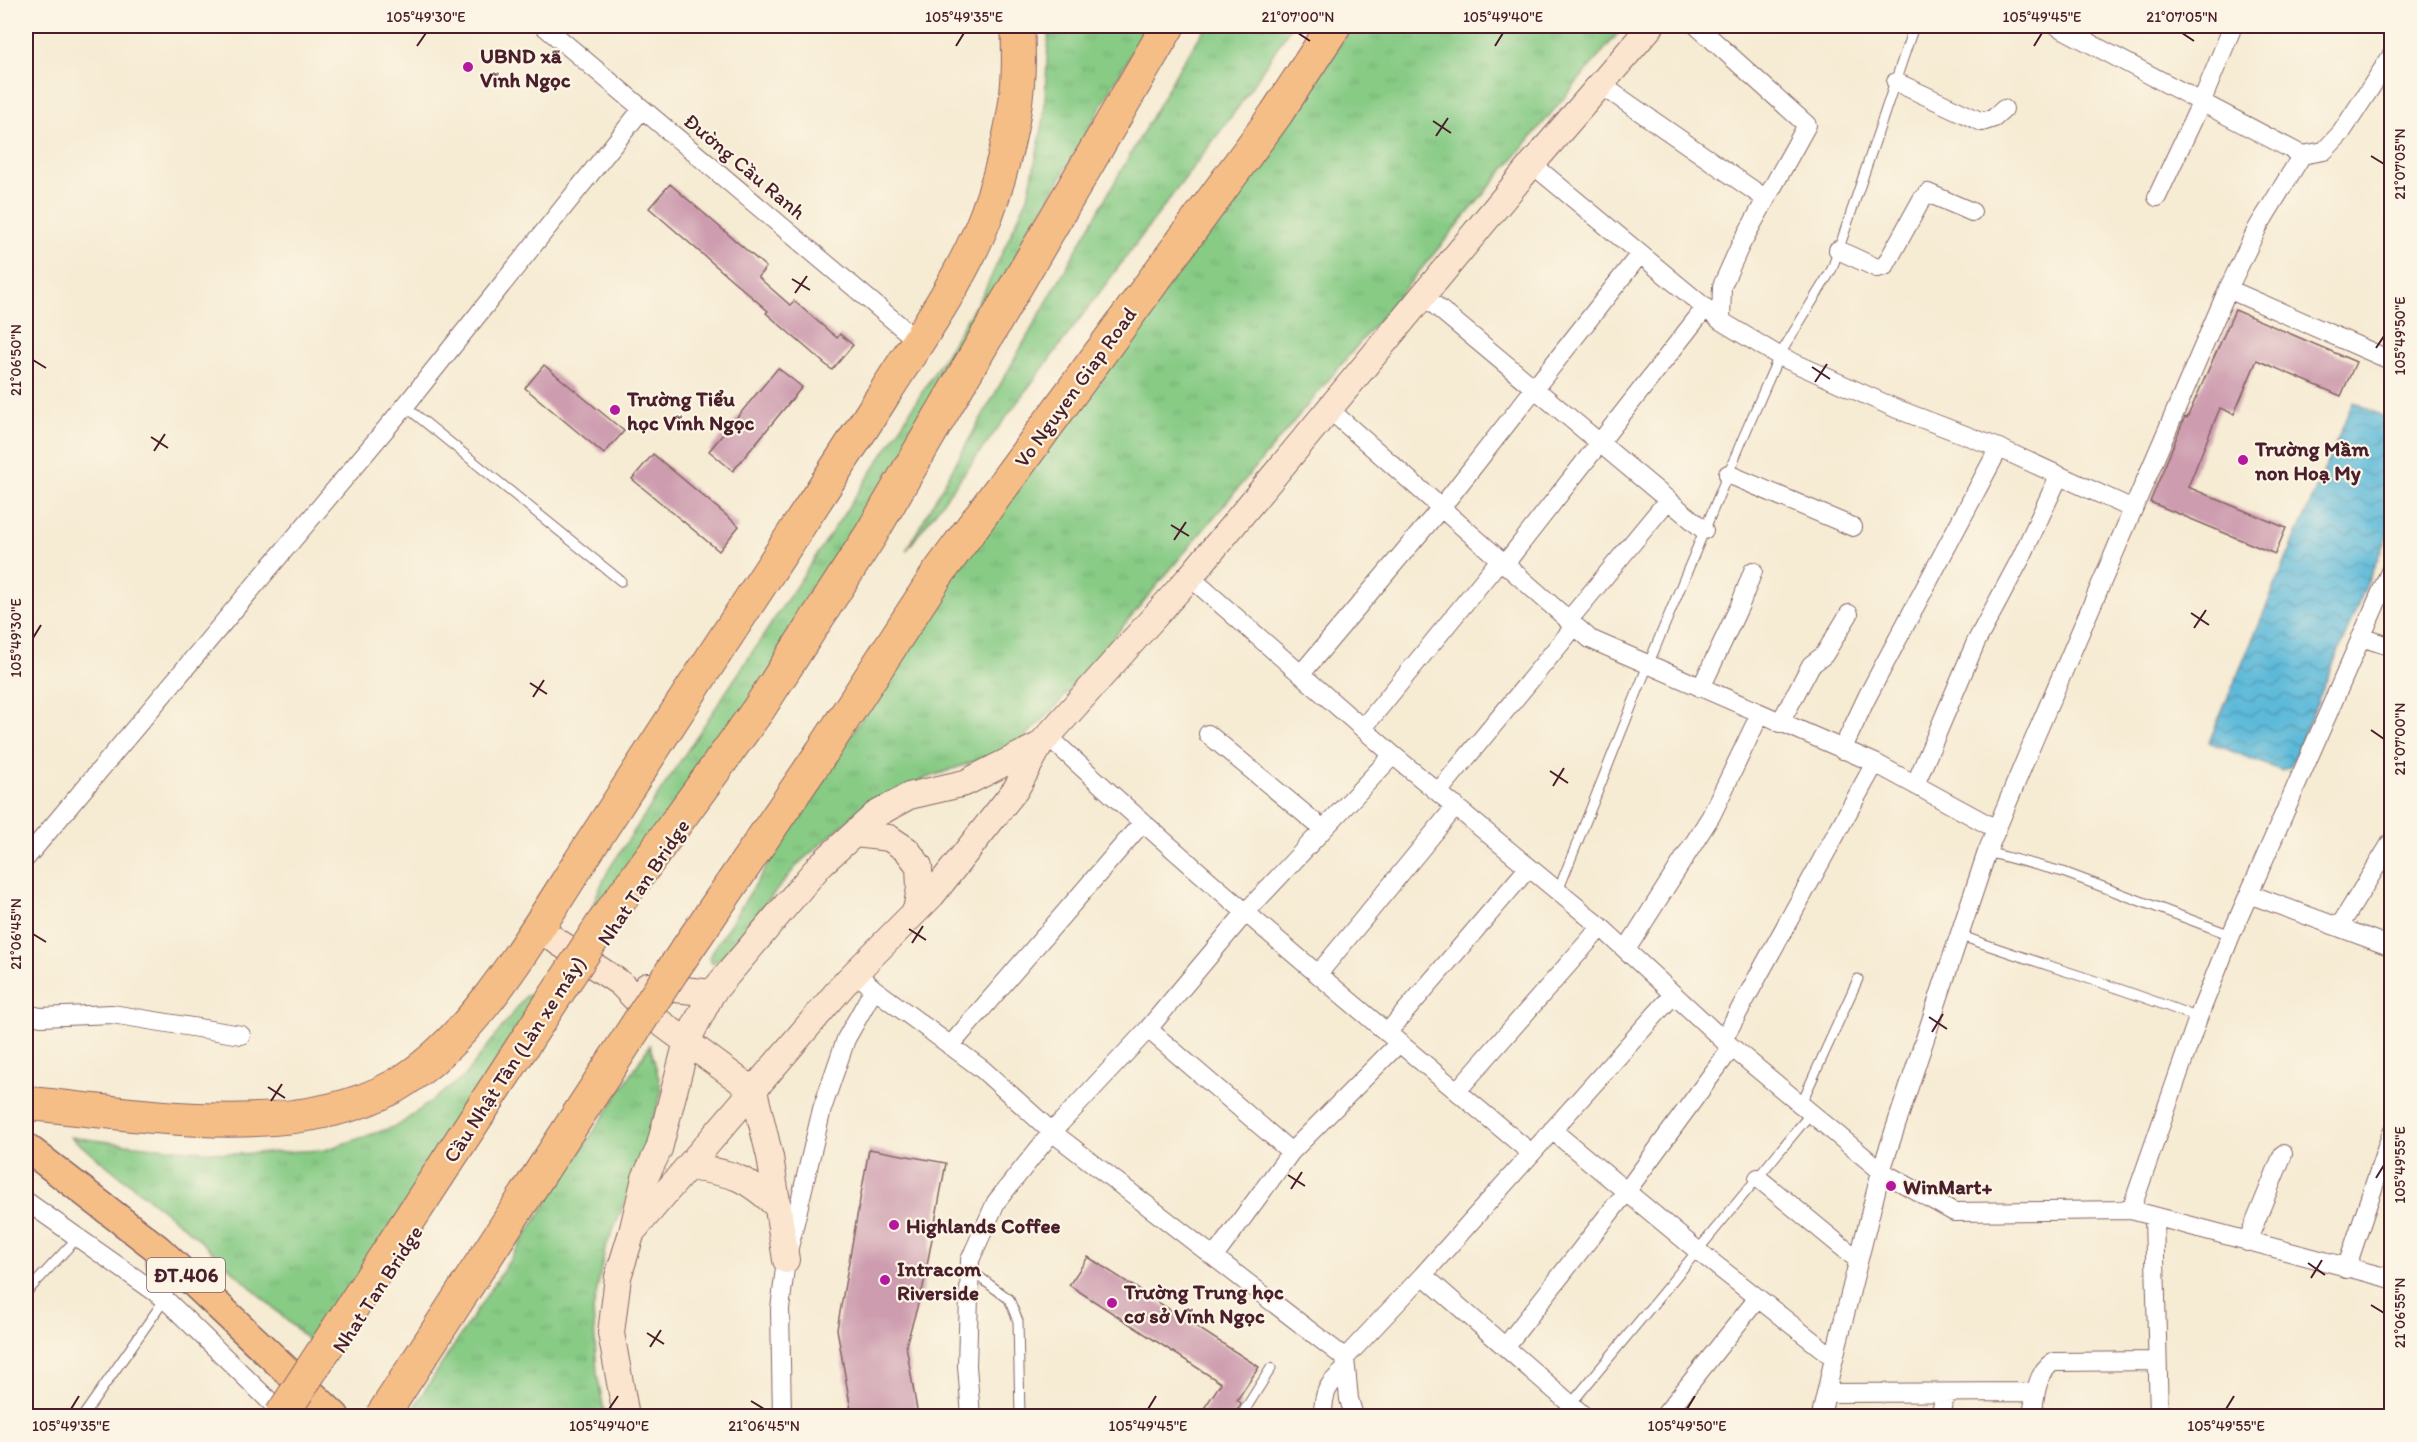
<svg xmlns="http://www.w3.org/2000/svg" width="2417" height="1442" viewBox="0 0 2417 1442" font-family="Itim,sans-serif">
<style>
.grass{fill:url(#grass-tufts);stroke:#687558;stroke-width:1.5}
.water{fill:url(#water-waves);stroke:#526c82;stroke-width:1.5}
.building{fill:#cd9caf}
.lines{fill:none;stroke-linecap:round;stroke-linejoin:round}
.lane-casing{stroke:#866666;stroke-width:11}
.street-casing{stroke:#866666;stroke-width:20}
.secondary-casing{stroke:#866666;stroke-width:28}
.primary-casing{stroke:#866666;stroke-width:31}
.highway-casing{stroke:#866666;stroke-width:35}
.lane{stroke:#fff;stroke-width:9}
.street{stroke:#fff;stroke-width:18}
.secondary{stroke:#fbe5cf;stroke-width:26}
.primary{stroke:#f6be87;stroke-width:28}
.highway{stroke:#f6be87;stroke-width:33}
.highway-bridge-casing{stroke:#866666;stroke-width:35;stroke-linecap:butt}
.highway-bridge{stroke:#f6be87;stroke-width:33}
.ticks{fill:none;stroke:#4a1f2b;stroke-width:2}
.poi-dot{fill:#b5179e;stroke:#fcf5e5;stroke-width:2}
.labels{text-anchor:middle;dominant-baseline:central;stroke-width:4.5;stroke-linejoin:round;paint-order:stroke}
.shield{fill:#fcf5e5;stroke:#7f5f63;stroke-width:1.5}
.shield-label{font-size:20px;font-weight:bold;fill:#4a1f2b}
.poi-label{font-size:21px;font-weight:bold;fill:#4a1f2b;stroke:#fcf5e5;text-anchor:start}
.street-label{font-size:21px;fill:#4a1f2b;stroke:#fcf5e5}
.neatline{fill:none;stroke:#4a1f2b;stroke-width:2}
.ticks-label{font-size:15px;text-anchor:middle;fill:#4a1f2b}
</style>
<defs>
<pattern id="grass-tufts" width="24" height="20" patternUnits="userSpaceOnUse" patternTransform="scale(1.5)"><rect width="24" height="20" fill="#87cb85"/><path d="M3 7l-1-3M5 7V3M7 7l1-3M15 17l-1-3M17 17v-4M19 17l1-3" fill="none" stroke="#76ae73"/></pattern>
<pattern id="water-waves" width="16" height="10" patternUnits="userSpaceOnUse" patternTransform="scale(1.5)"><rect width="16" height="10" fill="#5bb9d9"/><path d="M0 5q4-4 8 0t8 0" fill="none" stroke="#4d96b0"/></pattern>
</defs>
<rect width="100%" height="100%" fill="#fcf5e5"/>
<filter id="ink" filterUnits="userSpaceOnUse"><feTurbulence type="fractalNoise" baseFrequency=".0167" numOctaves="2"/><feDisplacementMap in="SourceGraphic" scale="12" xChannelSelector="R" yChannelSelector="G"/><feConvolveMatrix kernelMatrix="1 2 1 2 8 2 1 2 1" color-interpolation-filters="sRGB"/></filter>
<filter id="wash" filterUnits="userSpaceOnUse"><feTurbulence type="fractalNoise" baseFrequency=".008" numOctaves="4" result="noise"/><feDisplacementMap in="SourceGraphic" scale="24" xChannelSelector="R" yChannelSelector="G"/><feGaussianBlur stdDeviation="1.35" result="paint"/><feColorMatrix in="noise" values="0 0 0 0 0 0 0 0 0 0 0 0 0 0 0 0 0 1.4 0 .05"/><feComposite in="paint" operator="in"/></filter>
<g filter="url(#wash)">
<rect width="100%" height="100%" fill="#f6ebd3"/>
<path class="grass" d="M1049,26H1147L758,710L590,915L596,896L609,869L892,441L984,292L1028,197L1044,119Z
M1207,26H1291L1239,106L906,551L1181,65Z
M1352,26H1624L1052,711L1013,748L924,779L865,805L798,864L721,958L712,963L709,957L950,580L1287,126Z
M562,984L321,1352L193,1234L71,1137L134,1145L237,1154L325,1150L399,1125L464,1077L526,996Z
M650,1045L662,1091L638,1172L605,1249L593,1310L597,1373L605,1416H408Z"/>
<path class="water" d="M2353,402L2391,420V526L2290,767L2282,771L2209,742Z"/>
<g id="blocks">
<path class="building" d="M670,184L766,267L758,277L790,305L794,301L837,338L840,334L853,345L832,370L766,313L768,311L649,208Z
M2235,310L2356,362L2341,396L2257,360L2234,414L2220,408L2188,487L2286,528L2275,554L2150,502L2185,417L2187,418Z
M544,365L624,431L604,454L525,388Z
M778,368L802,387L733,471L709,451Z
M653,454L739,526L719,551L632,479Z
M869,1149L946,1163L923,1287L906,1345L918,1416H852L837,1329Z
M1088,1257L1259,1367L1237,1400L1241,1403L1234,1416H1199L1221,1383L1069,1285Z"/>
</g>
</g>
<g filter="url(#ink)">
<use href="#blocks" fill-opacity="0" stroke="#866666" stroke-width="1.5"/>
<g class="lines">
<defs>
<path id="lane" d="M405,406L621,581
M1987,852L2063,872L2231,935
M1558,891L1648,665L1743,438L1779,356L1832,269L1914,26
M1959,935C2038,964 2120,986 2198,1018
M1801,1104L1858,979
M970,1270L1009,1299L1018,1321L1020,1416
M26,1293L78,1237
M83,1416L165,1299
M1241,1416L1271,1368
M1561,1416L1811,1113"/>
<path id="street" d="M544,26L918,341
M1697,26L1807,125L1740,246L1722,286L1721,321
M2057,26L2302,155L2324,151L2341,133L2392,55
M1896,82L1982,122L1994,118L2004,109
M1600,84L1766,199
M1532,164L1721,321L1779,356L1897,409L1999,448L2133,509
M2157,197L2201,103L2233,26
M1838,250L1877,268L1885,266L1922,199L1928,193L1972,212
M2228,289L2392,361
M1424,296L1704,530
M1330,410L1590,639L1875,763L1996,829
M1728,474L1853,527
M1504,565L1705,308
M1190,577L1393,755L1601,927L1723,1040L1881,1171L1954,1212L2131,1210L2392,1279
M1568,621L1668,500
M2361,637L2392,647
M1301,674L1440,509L1640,254
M1701,688L1740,605L1753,571
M1780,723L1811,665L1824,655L1849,614
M1363,728L1499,561
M1208,734L1323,829
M1048,736C1204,881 1368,1017 1531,1153
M1842,750L1867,697L1999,448
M1915,785L1976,642L2021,558L2059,476
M1439,791L1574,627
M26,858L405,406L642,109
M2249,894L2392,947
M2339,927L2392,841
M1626,950L1711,816L1760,714
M856,973L874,989L982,1069L1052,1132L1345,1358
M1318,974L1456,806
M26,1014L41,1017L112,1014L241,1035
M1148,1029L1291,1152L1399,1043
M1387,1033L1529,867
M1723,1040L1875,763
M950,1046L1142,823
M1457,1091L1601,927
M1552,1130L1698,1251L1834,1358
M1758,1178L1858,1260
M26,1201L165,1299L285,1416
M2131,1210L2198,1018L2231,935L2392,567
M2154,1217L2159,1416
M2247,1242L2283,1154
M158,1249C151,1266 160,1282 165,1299
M1214,1257L1291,1152
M2346,1269L2392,1132
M1423,1275L1584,1416
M1505,1347L1626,1192L1732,1047
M1826,1393L2036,1392
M782,1416L780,1309L786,1260L822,1109L846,1039L874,989
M971,1416L967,1366L970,1260L996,1202L1052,1132L1148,1029L1245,913L1393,755
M1323,1416C1323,1392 1327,1385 1346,1369
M1354,1416L1349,1399L1345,1358L1423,1275L1673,995
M1664,1416L1758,1298
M1821,1416L1834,1358L1881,1171L1987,852L2032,744L2228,289L2258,227L2302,155
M1940,1416L1945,1394
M2032,1416C2035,1397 2036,1373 2053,1362L2156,1361"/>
<path id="secondary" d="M855,834L889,838L907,850L919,866L920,888L916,911
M537,928L620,983L654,1018L754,1091L770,1157L786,1260
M647,986L712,993
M688,1167C732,1173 745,1176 778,1207
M632,1232L845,983L932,895L1016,789L1040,745L1190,577L1532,164L1651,26
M626,1416L611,1333L618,1277L632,1232L645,1178L659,1149L687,1041L712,993L820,865L875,815L909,796L965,783L1040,745"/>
<path id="primary" d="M26,1147L158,1249L335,1416"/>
<path id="highway" d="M758,710L870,536L1168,26
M822,752L937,575L1276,114L1334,26
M26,1103C138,1114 293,1143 395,1086C473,1042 537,928 585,854C628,787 671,721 714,655C771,568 828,482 884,394C917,342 954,290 979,233C998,189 1016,122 1018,75C1019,58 1018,42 1018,26"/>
</defs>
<use href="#lane" class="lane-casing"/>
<use href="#street" class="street-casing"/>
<use href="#secondary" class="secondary-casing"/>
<use href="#primary" class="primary-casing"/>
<use href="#highway" class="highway-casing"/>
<use href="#lane" class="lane"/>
<use href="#street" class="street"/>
<use href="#secondary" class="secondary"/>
<use href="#primary" class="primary"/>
<use href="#highway" class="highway"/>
<defs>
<path id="highway-bridge" d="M281,1416L601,926L758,710
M382,1416L672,971L822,752"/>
</defs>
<use href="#highway-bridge" class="highway-bridge-casing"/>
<use href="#highway-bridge" class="highway-bridge"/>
</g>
</g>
<path class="ticks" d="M1298,33L1310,41M2182,33L2194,41M417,46L426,33M956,46L964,33M1495,46L1503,33M2034,46L2042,33M1433,121L1451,133M1436,136L1448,118M2371,156L2384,164M792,279L810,290M795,293L807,276M2376,348L2384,336M33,360L46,368M1812,367L1830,379M1815,382L1827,364M151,437L168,448M154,451L165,434M1171,525L1189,536M1174,540L1186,522M2191,613L2209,625M2194,628L2206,610M33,638L41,625M530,683L547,694M533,697L544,680M2371,730L2384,739M1550,771L1568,783M1553,786L1564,768M909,929L926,940M33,934L46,942M912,943L923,926M1929,1017L1947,1029M1932,1032L1943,1014M268,1087L285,1098M271,1101L282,1084M1288,1175L1305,1186M2376,1178L2384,1165M1291,1189L1302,1172M2308,1263L2325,1275M2311,1278L2322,1260M2371,1305L2384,1313M647,1333L664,1344M650,1347L661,1330M751,1401L764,1409M71,1409L79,1396M609,1409L618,1396M1148,1409L1156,1396M1687,1409L1695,1396M2226,1409L2234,1396"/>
<g class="poi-dot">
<circle cx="468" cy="67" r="6"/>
<circle cx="615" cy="410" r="6"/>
<circle cx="2243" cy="460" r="6"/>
<circle cx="1891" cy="1186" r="6"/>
<circle cx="894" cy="1225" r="6"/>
<circle cx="885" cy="1280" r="6"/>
<circle cx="1112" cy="1303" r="6"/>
</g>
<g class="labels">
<rect class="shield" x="147" y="1258" width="78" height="34" rx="4.5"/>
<g class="shield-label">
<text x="186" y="1275">ĐT.406</text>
</g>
<g class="poi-label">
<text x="480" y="55">UBND xã<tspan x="480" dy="24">Vĩnh Ngọc</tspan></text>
<text x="627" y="398">Trường Tiểu<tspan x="627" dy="24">học Vĩnh Ngọc</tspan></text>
<text x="2255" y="448">Trường Mầm<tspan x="2255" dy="24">non Hoạ My</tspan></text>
<text x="1903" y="1186">WinMart+</text>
<text x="906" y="1225">Highlands Coffee</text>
<text x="897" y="1268">Intracom<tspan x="897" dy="24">Riverside</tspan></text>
<text x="1124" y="1291">Trường Trung học<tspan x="1124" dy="24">cơ sở Vĩnh Ngọc</tspan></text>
</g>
<g class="street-label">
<text transform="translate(745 166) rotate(40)">Đường Cầu Ranh</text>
<text transform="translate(1075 387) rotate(-54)">Vo Nguyen Giap Road</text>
<text transform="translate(643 882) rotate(-56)">Nhat Tan Bridge</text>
<text transform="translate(514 1059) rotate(-57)">Cầu Nhật Tân (Làn xe máy)</text>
<text transform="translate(377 1289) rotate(-57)">Nhat Tan Bridge</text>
</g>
</g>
<rect width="2417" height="1442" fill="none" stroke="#fcf5e5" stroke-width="66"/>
<rect x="33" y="33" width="2351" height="1376" class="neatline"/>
<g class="ticks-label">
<text x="426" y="22">105°49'30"E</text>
<text x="964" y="22">105°49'35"E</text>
<text x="1298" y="22">21°07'00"N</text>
<text x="1503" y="22">105°49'40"E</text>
<text x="2042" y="22">105°49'45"E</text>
<text x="2182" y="22">21°07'05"N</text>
<text transform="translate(2400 164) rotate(-90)" y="5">21°07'05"N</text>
<text transform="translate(2400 336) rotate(-90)" y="5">105°49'50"E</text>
<text transform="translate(16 360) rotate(-90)" y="5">21°06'50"N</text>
<text transform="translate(16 638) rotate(-90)" y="5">105°49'30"E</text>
<text transform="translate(2400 739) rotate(-90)" y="5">21°07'00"N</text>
<text transform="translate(16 934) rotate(-90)" y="5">21°06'45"N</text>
<text transform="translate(2400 1165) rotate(-90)" y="5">105°49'55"E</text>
<text transform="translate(2400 1313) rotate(-90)" y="5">21°06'55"N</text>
<text x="71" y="1431">105°49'35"E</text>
<text x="609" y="1431">105°49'40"E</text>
<text x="764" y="1431">21°06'45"N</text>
<text x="1148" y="1431">105°49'45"E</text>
<text x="1687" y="1431">105°49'50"E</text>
<text x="2226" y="1431">105°49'55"E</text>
</g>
</svg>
